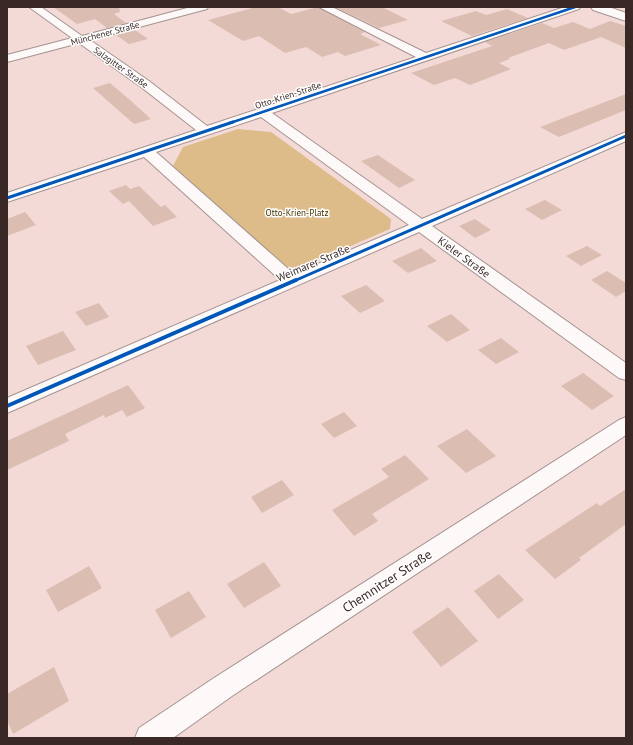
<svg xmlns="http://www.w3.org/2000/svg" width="633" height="745" viewBox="0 0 633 745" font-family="'PT Sans',sans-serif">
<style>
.green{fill:#debc89}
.building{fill:#dcbdb2}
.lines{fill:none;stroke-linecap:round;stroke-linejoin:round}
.minor-casing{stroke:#a59391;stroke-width:2}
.tertiary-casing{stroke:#a59391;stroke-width:2}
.minor{fill:#fdf9f9;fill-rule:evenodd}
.tertiary{fill:#fdf9f9;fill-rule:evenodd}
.cycleway-far2-casing{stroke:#fefefe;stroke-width:4}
.cycleway-far1-casing{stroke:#fefefe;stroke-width:5}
.cycleway-casing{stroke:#fefefe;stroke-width:6}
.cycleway-far2{stroke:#0057b8;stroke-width:2.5}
.cycleway-far1{stroke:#0057b8;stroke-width:3}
.cycleway{stroke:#0057b8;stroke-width:4}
.labels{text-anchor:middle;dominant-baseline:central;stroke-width:3;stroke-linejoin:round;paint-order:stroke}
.far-street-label{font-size:9px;fill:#392826;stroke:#fefefe}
.far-park-label{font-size:9px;fill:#463300;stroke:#fefefe}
.street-label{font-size:11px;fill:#392826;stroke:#fefefe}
.near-street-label{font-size:13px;fill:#392826;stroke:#fefefe}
</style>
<rect width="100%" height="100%" fill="#f3dad7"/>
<path class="green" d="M238,129L271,132L391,219L390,229L300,268L283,266L173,166L183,147Z"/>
<path class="building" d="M53,7H119L120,12L114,14L126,23L107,28L95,19L77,24Z
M256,7H278L291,14L318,7L365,32L360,34L381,45L345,56L338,52L322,57L306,47L285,53L259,36L243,41L208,20Z
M335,7H382L408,20L379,28Z
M507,9L528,18L472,36L441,21L476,11L486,15Z
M610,21L626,26V48L601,37L564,50L549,43L508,58L510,59L499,63L511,69L470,85L455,78L434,85L411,73L492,46L485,42L542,23L554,28L573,22L590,29Z
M135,30L148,39L129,44L116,35Z
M110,83L130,100L151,119L134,124L93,88Z
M626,94V110L559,137L540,127Z
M378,155L415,180L399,188L361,161Z
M126,185L130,189L139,186L161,207L165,205L177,217L153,226L129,201L123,204L109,191Z
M545,200L562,210L542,220L525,209Z
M25,212L36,225L7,236V219Z
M475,219L491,230L475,238L459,226Z
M587,246L602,255L581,266L566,256Z
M421,248L437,261L408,273L392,261Z
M607,271L626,283V291L616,297L591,280Z
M366,285L385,301L360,313L341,296Z
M99,303L109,317L86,326L75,312Z
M451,314L470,330L447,342L427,326Z
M63,331L76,350L38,365L26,346Z
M501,338L519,352L496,364L478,350Z
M583,373L614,396L592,410L561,386Z
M128,385L145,408L127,417L122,410L105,418L104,415L65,434L69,441L7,470V441Z
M344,412L357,426L334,438L321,424Z
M467,429L496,456L466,473L437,446Z
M405,455L429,479L372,514L378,521L354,536L332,510L389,477L381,469Z
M282,480L294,495L262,513L251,497Z
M626,489V524L579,558L581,560L555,579L525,550L597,503L600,506Z
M264,562L281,586L244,608L227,584Z
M89,566L102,588L58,612L46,590Z
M499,574L524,600L498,619L474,591Z
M189,591L206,617L171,638L155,610Z
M448,607L478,641L441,667L412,632Z
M54,667L69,701L13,734L7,720V694Z"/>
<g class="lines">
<defs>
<path id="minor" d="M29,7H41L82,36L191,7H208L207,9L90,40L149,81L207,126L416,57L319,7H332L426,53L565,7H580L579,9L272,113L422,219L626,132V141L432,226L626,363V380L619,378L419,232L7,413V398L280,280L144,157L7,202V193L196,130L141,87L79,43L7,62V55L72,38ZM261,117L409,225L294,274L156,152Z
M626,417V435L232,696L173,738H135L139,728L214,678L619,420Z"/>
<path id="tertiary" d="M591,7H609L626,13V21L593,10Z"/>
</defs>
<use href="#minor" class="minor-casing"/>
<use href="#tertiary" class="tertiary-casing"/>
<use href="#minor" class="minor"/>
<use href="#tertiary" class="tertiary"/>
<defs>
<path id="cycleway-far2" d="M230,123L575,7"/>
<path id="cycleway-far1" d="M7,198L233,122
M294,281L626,136"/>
<path id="cycleway" d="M7,406L296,280"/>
</defs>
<use href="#cycleway-far2" class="cycleway-far2-casing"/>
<use href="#cycleway-far1" class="cycleway-far1-casing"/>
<use href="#cycleway" class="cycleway-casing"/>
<use href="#cycleway-far2" class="cycleway-far2"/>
<use href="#cycleway-far1" class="cycleway-far1"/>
<use href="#cycleway" class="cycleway"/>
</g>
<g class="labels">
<g class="far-street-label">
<text transform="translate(105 33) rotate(-15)">Münchener Straße</text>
<text transform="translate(121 67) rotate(35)">Salzgitter Straße</text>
<text transform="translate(288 95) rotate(-18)">Otto-Krien-Straße</text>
</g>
<g class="far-park-label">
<text x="297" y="212">Otto-Krien-Platz</text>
</g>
<g class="street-label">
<text transform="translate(464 257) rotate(36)">Kieler Straße</text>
<text transform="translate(313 263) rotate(-23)">Weimarer Straße</text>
</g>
<g class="near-street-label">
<text transform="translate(387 581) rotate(-33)">Chemnitzer Straße</text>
</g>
</g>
<rect width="633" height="745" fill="none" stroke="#392826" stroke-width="16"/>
</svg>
